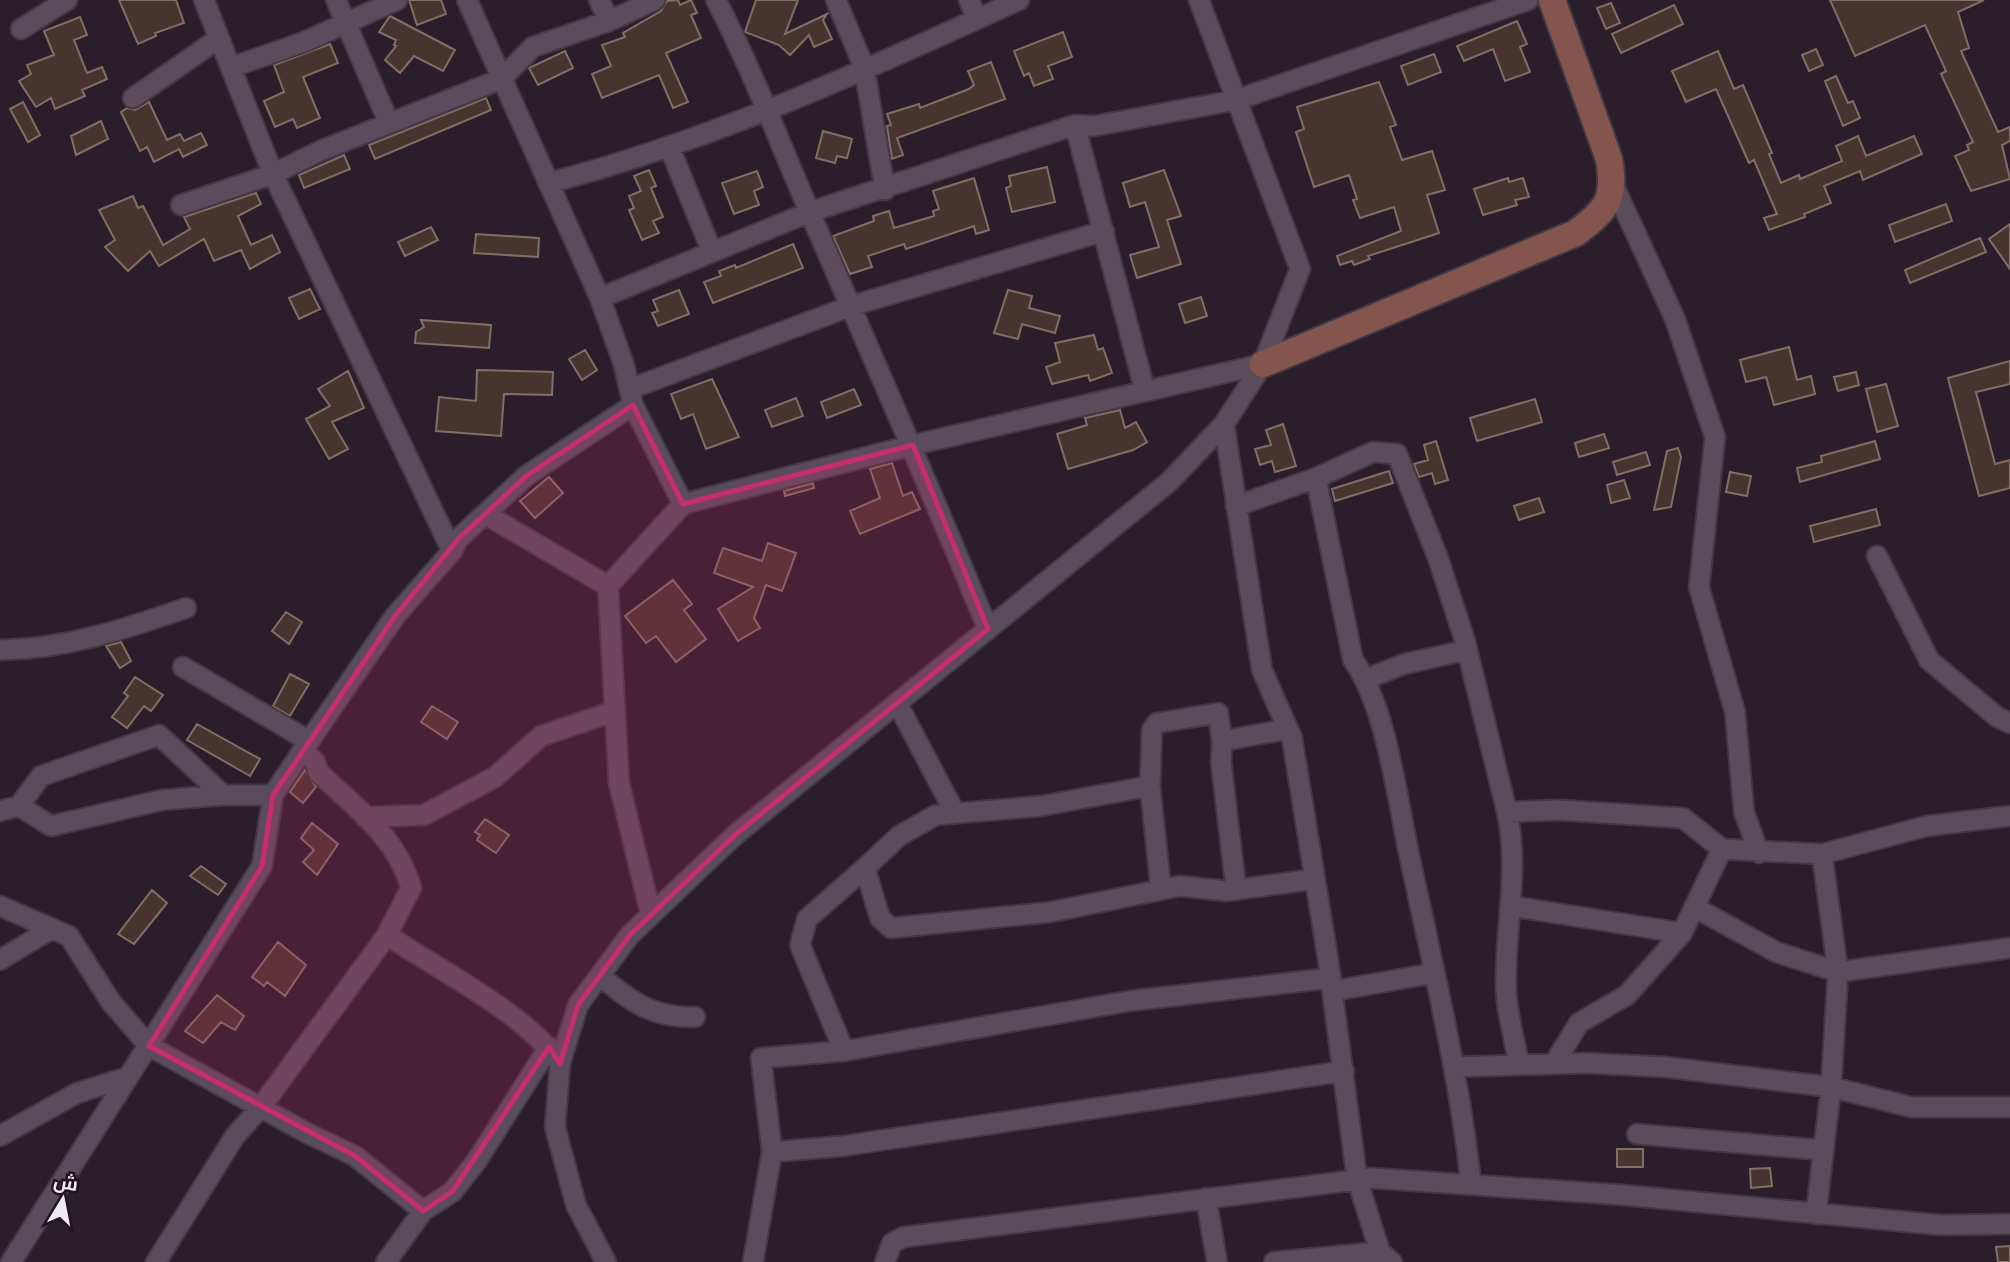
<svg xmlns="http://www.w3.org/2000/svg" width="2010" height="1262" viewBox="0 0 2010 1262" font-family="Ubuntu,Cairo,sans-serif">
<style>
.building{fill:#48342e;stroke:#846d67;stroke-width:2}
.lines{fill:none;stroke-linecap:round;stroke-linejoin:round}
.street-casing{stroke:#433945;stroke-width:23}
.secondary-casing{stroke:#433945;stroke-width:30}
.street{stroke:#5a4c5b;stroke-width:19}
.secondary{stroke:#83554d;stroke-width:26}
.marked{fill:#c72d6a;fill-opacity:0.2;stroke:#c72d6a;stroke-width:5;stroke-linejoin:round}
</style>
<rect width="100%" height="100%" fill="#2a1e2b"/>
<path class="building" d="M119,0H176L184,23L155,33L156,36L138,44Z
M409,0H441L446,14L417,25Z
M678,0L680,5L691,0L697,13L691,15L701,38L666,53L688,102L673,108L659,75L602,98L592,74L611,66L602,45L625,37L623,33L661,11L667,1Z
M756,0H798L785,34L827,14L823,20L832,39L814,47L809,35L790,55L779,45L745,32Z
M1830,0H1984L1958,12L1969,48L1961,51L1998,132L2010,127V141L2002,145L2010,179L1971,191L1955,156L1969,150L1967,145L1973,142L1941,74L1946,71L1925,25L1855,56Z
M1611,3L1620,23L1606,29L1597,8Z
M1674,5L1683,24L1621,53L1612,34Z
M390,16L455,50L443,71L414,56L400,73L385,60L396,46L394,45L396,40L379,32Z
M80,17L87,35L74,40L87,73L102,67L107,79L82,90L85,96L55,109L51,98L36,107L19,81L31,74L27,65L54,55L44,31Z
M1517,21L1527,44L1520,47L1530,72L1505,81L1493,49L1464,61L1457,46Z
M1063,32L1072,57L1048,66L1053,79L1034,86L1029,73L1024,76L1014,51Z
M330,44L338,63L303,77L320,118L297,128L293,119L275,127L264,101L284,92L274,65Z
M1816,49L1823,65L1809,71L1802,55Z
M565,51L573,68L538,85L529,68Z
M1718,51L1734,89L1743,85L1772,153L1769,154L1781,183L1799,175L1800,179L1842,161L1836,146L1858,136L1866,156L1914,136L1922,154L1863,180L1860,171L1824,186L1831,203L1804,214L1805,217L1769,230L1764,218L1777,214L1754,160L1749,163L1716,89L1686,102L1672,71Z
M1434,54L1441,72L1408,85L1401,66Z
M991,62L1005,99L897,138L903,155L892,159L887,126L891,125L887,114L919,104L920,108L969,89L974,85L968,71Z
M1836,76L1848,103L1853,101L1860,118L1843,126L1825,81Z
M1379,82L1396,125L1390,127L1402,160L1432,151L1445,190L1427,195L1439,233L1368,256L1370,259L1354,265L1352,261L1340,265L1337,256L1401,231L1394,207L1360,218L1353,200L1357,199L1349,175L1314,187L1296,132L1304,129L1297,107Z
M486,98L491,110L375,159L369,145Z
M23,102L40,135L28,142L10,109Z
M149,102L167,140L180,134L184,141L201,133L207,145L183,157L179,149L154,162L147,147L140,151L121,112L127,108L135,110Z
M101,121L108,139L76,155L71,136Z
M823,131L852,139L847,158L837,156L835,163L816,158Z
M344,155L350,169L304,188L299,175Z
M1047,167L1055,202L1012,212L1006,188L1011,186L1009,176Z
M649,170L656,186L651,188L663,217L653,221L659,233L642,240L629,210L634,208L629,196L641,191L634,176Z
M1164,170L1181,216L1167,220L1181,264L1137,278L1130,255L1159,247L1145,202L1130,207L1123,183Z
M757,171L763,187L754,191L759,205L734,214L722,183Z
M974,178L989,230L976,234L974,226L906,249L904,244L868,256L872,267L850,274L833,236L874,221L873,216L889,211L894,228L934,216L933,211L939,209L933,191Z
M1508,178L1509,182L1523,178L1529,197L1515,200L1517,205L1483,215L1474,189Z
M256,193L261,204L238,216L251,245L272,235L280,252L250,269L241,250L214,261L204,239L159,266L150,251L128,271L105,247L115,240L99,210L133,196L138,208L143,206L163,245L190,229L184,217Z
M1946,204L1952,221L1895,242L1889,225Z
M2010,224V269L1989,239Z
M431,227L438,240L405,256L398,242Z
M476,234L539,238L538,257L474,253Z
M1980,238L1986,252L1910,283L1905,270Z
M793,244L803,268L713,303L704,282L721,276L719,271L735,265L736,268Z
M310,289L320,309L299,319L289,298Z
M679,290L689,314L658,326L652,313L658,311L653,300Z
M1008,290L1032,296L1029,308L1060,316L1055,333L1022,324L1018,339L994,333Z
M1201,297L1207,316L1185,323L1179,304Z
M421,320L491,325L489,348L415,343L416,332L424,327Z
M1094,335L1098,350L1103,348L1112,373L1090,381L1088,375L1052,384L1046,367L1060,362L1055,343Z
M1789,347L1797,380L1811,376L1815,394L1774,405L1766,377L1746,382L1740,360Z
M585,350L597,370L582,380L569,359Z
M2010,361V384L1976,392L1995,464L2010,460V488L1979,496L1948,378Z
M477,370L553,372L552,395L504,394L501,436L436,431L439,397L476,401Z
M348,371L364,408L332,422L348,449L329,459L306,419L330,406L318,389Z
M1856,372L1859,385L1838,391L1834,377Z
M712,379L739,437L706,449L693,414L681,419L671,394Z
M1886,384L1898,426L1877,432L1866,389Z
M854,389L861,405L827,418L821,402Z
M796,398L803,416L772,427L765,410Z
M1535,399L1542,422L1477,441L1470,418Z
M1120,410L1125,428L1136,422L1147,442L1133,450L1068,469L1057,434L1087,425L1085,418Z
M1283,424L1296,466L1275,472L1272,461L1260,465L1255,449L1271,445L1266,430Z
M1604,434L1609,448L1579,457L1575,443Z
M1436,441L1448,480L1435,484L1432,473L1419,477L1414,464L1428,460L1424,445Z
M1875,441L1880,459L1800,482L1797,468L1822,462L1821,456Z
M1678,448L1681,457L1671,507L1654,510L1667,451Z
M1646,452L1650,465L1617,475L1613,462Z
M892,463L903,496L912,492L920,509L860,534L850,511L880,498L870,469Z
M1389,471L1393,483L1335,501L1332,489Z
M1730,472L1751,476L1747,496L1726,492Z
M549,477L563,493L535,518L520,501Z
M1624,480L1630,498L1611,503L1607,485Z
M813,483L814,488L785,496L784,491Z
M1539,498L1544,512L1519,520L1514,506Z
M1876,509L1880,525L1814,542L1810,526Z
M768,543L796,553L782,591L766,585L754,618L760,628L738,641L718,609L753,587L714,573L723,548L762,561Z
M673,580L692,604L684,610L706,639L676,662L656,636L646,643L625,616Z
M286,612L302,622L289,644L272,631Z
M121,642L131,661L120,668L106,646Z
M290,674L309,684L290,716L273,706Z
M135,677L163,695L151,711L144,706L127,728L112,717L128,696L124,693Z
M432,706L458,722L447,739L421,722Z
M197,724L260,759L250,776L187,740Z
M305,770L316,787L303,803L290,792Z
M485,819L509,835L496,853L477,840L480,835L475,832Z
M312,823L338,844L317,875L303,862L314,850L301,838Z
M201,866L226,884L218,895L190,876Z
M152,890L167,903L134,944L118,934Z
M278,942L306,965L285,996L267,982L264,986L252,977Z
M217,995L244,1016L235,1030L221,1022L203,1043L185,1031Z
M1617,1149H1643V1167H1617Z
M1770,1168L1772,1186L1751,1188L1750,1169Z
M2010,1246V1262H1998L1996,1247Z"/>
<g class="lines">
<defs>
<path id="street" d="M204,0L273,174L452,551
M336,0L389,123
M467,0L600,298L624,365L633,405L683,504
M599,0L609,21
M716,0C755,75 783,152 817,229C875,362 933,495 988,629
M836,0L864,67L885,190
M969,0L977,19
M21,29L67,0
M232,67L304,42L397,0
M133,98L218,39
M1075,125L1145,391
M669,146L712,252
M548,183C711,141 866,70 1019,0
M1613,184L1675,319L1715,437L1699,587L1735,712L1744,812L1759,853
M181,205L273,174L320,151L501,79L533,47L609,21L655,0
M600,298L810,212L1075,125L1094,126L1236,100L1528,0
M630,389L851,306L1104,231
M1224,424L1262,670L1292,738L1328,959L1357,1179L1380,1252L1392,1262
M1236,506L1316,478
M485,514L608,586L683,504L913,445L1263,364
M1877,556L1929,660L1997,717L2010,723
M608,586L619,783L651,915
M0,650C66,649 125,629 186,608
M183,667L309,741
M1366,679L1404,664L1467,650
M897,703L955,813
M1222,741L1288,729
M1150,786L1041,806L936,815L899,836L865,868L880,918L891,928L1051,912L1180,886L1226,891L1315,879
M19,806L41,776L159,735L223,795
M0,811L19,806L51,826L162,800L223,795H273
M1507,812L1559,810L1683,818L1722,849L1822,854L1927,826L2010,816
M365,817L424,815L495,777L541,736L615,711
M1161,890L1150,786L1152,730L1157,723L1218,713L1222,741L1221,762L1236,889
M0,906L69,936L111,1002L149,1046L307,1133L355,1156L423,1211
M1511,906L1682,933
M1694,907L1776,952L1838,972L2010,948
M0,960L51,929
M600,976C632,1002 652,1018 695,1017
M1333,991L1434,973
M844,1051L800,945L807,919L865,868
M560,1064C529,1015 437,969 387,935L411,888C397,837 355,807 318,772L315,762L303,750L395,616L452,551L458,539L526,476L633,405
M1554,1064L1579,1023L1627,995L1682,933L1722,849
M1454,1067L1586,1063L1665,1067L1831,1087L1911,1107H2010
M1637,1134L1821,1150
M0,1136L77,1093L128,1077
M772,1152L843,1146L1344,1071
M1471,1184C1459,1072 1432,963 1409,854C1397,797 1386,706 1353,660L1316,478L1373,452L1397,454L1438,558L1465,641L1507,812C1520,871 1504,931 1506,990C1507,1015 1515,1041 1519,1065
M1206,1198L1217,1262
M1816,1214L1831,1087L1838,972L1822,854
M11,1262L262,866L273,795L303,750
M156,1262L235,1136L261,1107L387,935
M386,1262L423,1211L452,1192L476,1162L549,1047
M606,1262L576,1205L555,1127L560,1064L578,1005L630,935L735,835L1170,481L1224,424L1263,364L1300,269L1199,0
M753,1262L772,1152L761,1058L844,1051L1129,1001L1331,978
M885,1262L892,1243L904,1237L1371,1178L1623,1195L1941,1225L2010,1224
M1274,1262L1380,1252"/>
<path id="secondary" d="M1263,364L1576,233C1607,209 1616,200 1609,159L1552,0"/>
</defs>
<use href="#street" class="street-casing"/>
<use href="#secondary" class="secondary-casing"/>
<use href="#street" class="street"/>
<use href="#secondary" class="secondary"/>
</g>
<path class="marked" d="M633,405L683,504L913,445L988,629L735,835L630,935L578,1005L560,1064L549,1047L452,1192L423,1211L355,1156L149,1046L262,866L273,795L395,616L458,539L526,476Z"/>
<g transform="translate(63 1199) rotate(10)" stroke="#201421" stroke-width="5" paint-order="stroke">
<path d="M0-5L12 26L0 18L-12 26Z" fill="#f2eaf3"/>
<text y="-10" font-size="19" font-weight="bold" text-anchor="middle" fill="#f2eaf3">ش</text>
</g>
</svg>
